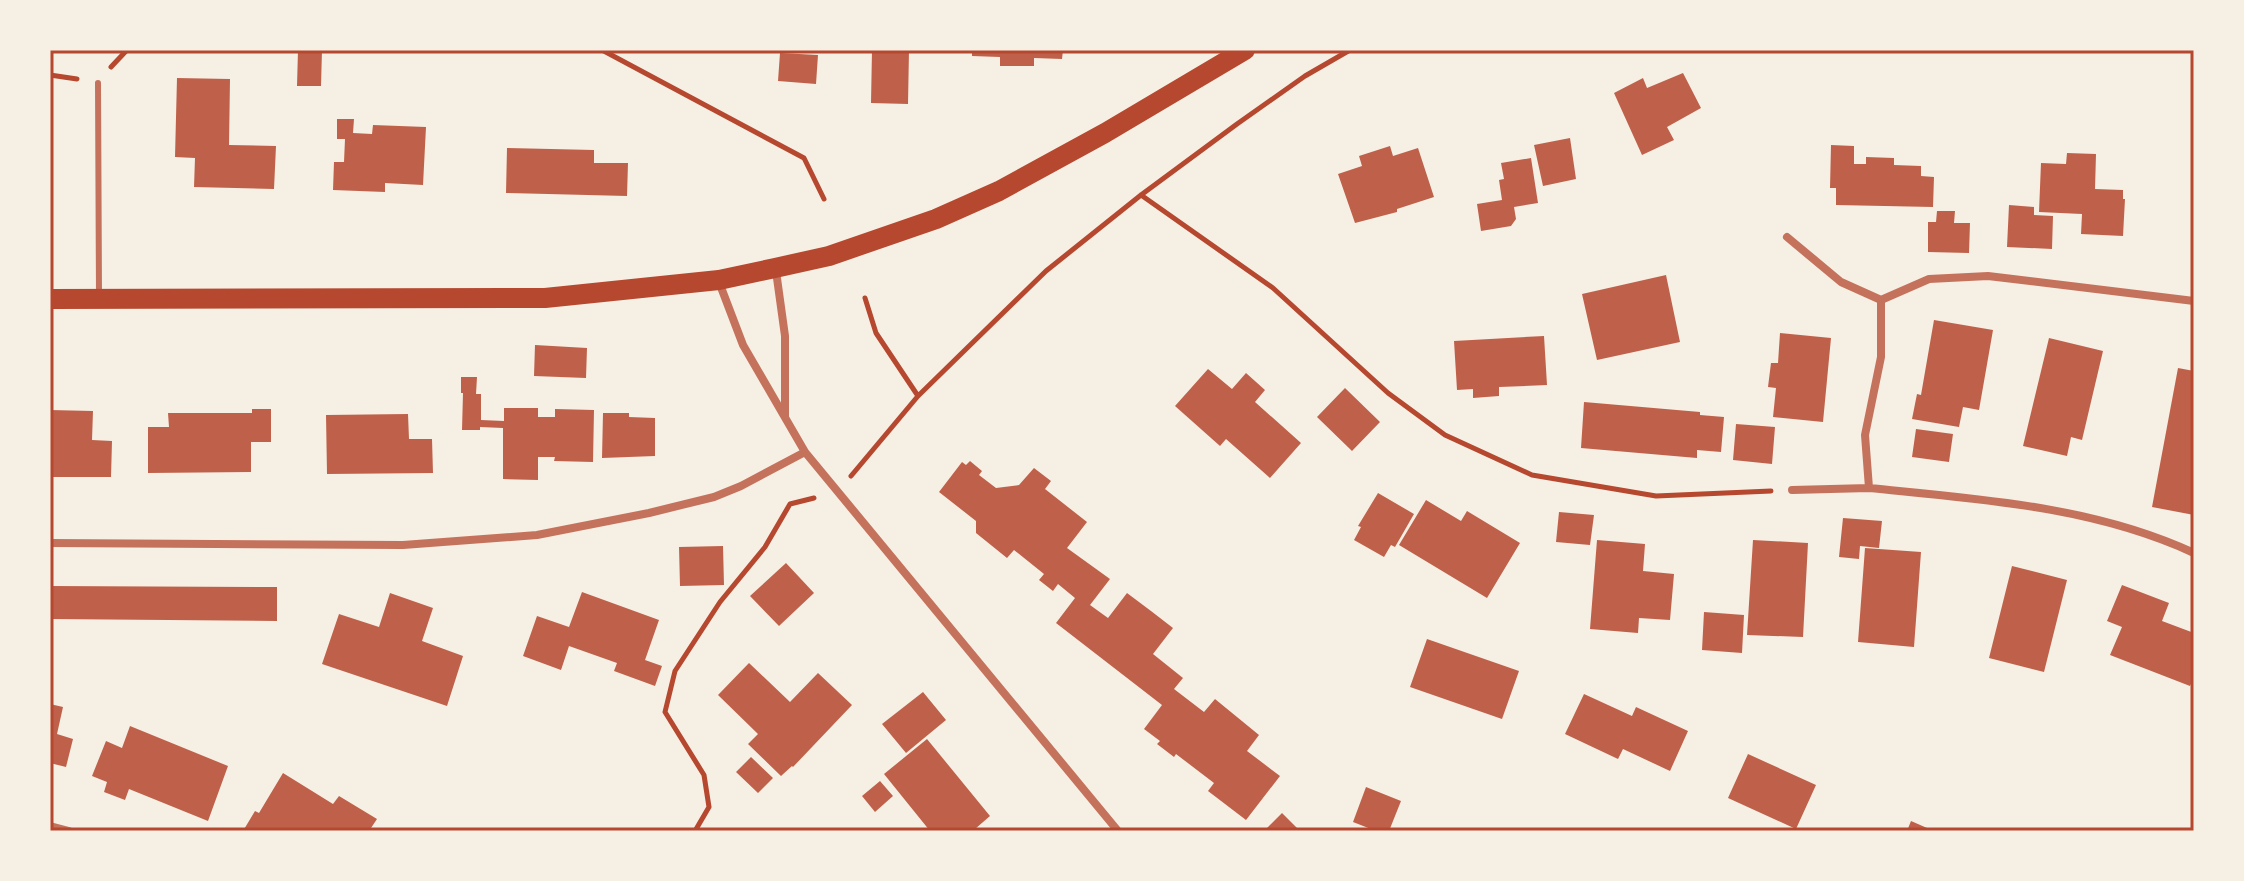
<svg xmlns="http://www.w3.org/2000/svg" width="2244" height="881" viewBox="0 0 2244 881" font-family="'DM Sans',sans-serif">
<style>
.building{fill:#bf614a}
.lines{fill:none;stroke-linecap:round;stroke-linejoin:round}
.path{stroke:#b5482f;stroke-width:5}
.service{stroke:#c5725c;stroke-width:6}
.minor{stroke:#c5725c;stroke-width:8}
.primary{stroke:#b5482f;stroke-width:20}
.neatline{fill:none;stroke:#b5482f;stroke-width:3}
</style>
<rect width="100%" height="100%" fill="#f6efe4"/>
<path class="building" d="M298,50H322L321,86H297Z
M872,50H909L908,104L871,103Z
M972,50H1063L1062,59L1034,58V66H1000V57L972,56Z
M780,53L818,55L816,84L778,81Z
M1683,73L1701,108L1667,127L1674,140L1642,155L1614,93L1643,78L1647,88Z
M177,78L230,79L229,145L276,146L274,189L194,187L195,158L175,157Z
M337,119H354L353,133L372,134L373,125L426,127L423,185L385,183V192L333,190L334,162H344L345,139H337Z
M1570,138L1576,179L1543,186L1534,145Z
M1831,145L1854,146V164H1866V157L1894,158V165L1921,166V176L1934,177L1933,207L1836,205V188H1830Z
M1390,146L1393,156L1418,148L1434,197L1397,209V212L1355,223L1338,174L1362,166L1359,156Z
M507,148L594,150V163H628L627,196L506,193Z
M2067,153L2096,154L2095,189L2123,190V199H2125L2123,236L2081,234L2082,214L2039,212L2041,163L2066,164Z
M1531,158L1538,203L1514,207L1516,219L1511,226L1481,231L1477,204L1502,200L1499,180L1504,179L1501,163Z
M2009,205L2034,207V215L2053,216L2052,249L2007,247Z
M1937,211H1955L1954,223H1970L1969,253L1928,252V222H1936Z
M1666,275L1680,342L1597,360L1582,294Z
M1934,320L1993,330L1979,410L1963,407L1959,427L1912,419L1917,394L1921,395Z
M1780,333L1831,338L1823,422L1773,417L1776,388L1768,387L1771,363H1778Z
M1544,336L1547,385L1499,387V396L1473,398V389L1457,390L1454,341Z
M2049,338L2103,351L2082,440L2071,437L2067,456L2023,446Z
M535,345L587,348L586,378L534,376Z
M2178,368L2194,371V515L2152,507Z
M1208,369L1232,389L1246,373L1265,390L1255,402L1301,443L1270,478L1226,439L1220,446L1175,406Z
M461,377H477L476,394H481V420L504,421V408H538V417H555V409L594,410L593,462L554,461L555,457H538V480L503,479V428L480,427V430H462L463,393H461Z
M1345,388L1380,422L1352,451L1317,417Z
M1584,402L1700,412V415L1724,417L1721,452L1697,450V458L1581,448Z
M252,409H271V442H251V472L148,473V427H169L168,413H252Z
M50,410L93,411L92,440L112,441L111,477H50Z
M603,413H629V417L655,418V456L602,458Z
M408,414L409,439H432L433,473L327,474L326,415Z
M1736,424L1775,427L1772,464L1733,460Z
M1916,429L1953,434L1949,462L1912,457Z
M970,461L982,471L979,475L996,488L1019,485L1034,468L1051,481L1045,489L1087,522L1067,548L1110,579L1090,605L1108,618L1127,593L1151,611L1173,628L1153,654L1183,678L1174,689L1204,712L1215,699L1259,735L1247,751L1280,776L1246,820L1208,791L1214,783L1176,754L1174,757L1157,744L1160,741L1144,729L1162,705L1056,623L1075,598L1058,584L1053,591L1039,580L1044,574L1014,550L1007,558L976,533V521L939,492L962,462L966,465Z
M1378,493L1414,514L1395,547L1391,545L1384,557L1354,540L1361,527L1358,526Z
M1426,500L1461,521L1467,511L1520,543L1487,598L1399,545Z
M1559,512L1594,515L1590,545L1556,542Z
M1843,518L1882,521L1879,548L1860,546L1859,559L1839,557Z
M1597,540L1645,544L1643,571L1674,574L1670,620L1639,618L1638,633L1590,629Z
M1753,540L1808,543L1803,637L1747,635Z
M723,546L724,585L680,586L679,547Z
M1865,548L1921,552L1914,647L1858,642Z
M786,563L814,593L779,626L750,596Z
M2012,566L2067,580L2044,672L1989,658Z
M2122,585L2169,603L2162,621L2194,633V677L2190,686L2110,655L2122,627L2107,621Z
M50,586L277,587V621L50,619Z
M582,592L659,620L645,660L662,666L655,686L614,671L617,663L569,646L561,670L523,656L537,616L569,627Z
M390,593L433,608L422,641L463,656L447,706L322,664L339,614L379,627Z
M1704,612L1744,615L1742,653L1702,650Z
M1427,639L1519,671L1502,719L1410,687Z
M749,663L790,702L818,673L852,705L793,767L792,766L781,776L748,744L758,734L718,695Z
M923,692L946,720L906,753L882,724Z
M1584,694L1632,716L1636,707L1688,731L1670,771L1623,749L1618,759L1565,734Z
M50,704L63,707L57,734L73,739L66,767L50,763Z
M130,726L228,766L208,821L129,789L125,800L104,792L107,782L92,776L106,741L122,748Z
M927,739L990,816L975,829L976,831H930L884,774Z
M1748,754L1816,785L1796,829L1728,798Z
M751,757L773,778L758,793L736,772Z
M283,773L333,804L339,796L377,819L369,831H243L255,811L259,813Z
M880,781L893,796L875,812L862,796Z
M1366,787L1401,801L1389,831H1376L1353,822Z
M1282,813L1300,831H1264Z
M1911,821L1934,831H1907Z"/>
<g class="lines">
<path class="path" d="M602,50L804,158L824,199
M111,67L127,50
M50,75L77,79
M1141,195L1273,288L1388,393L1445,435L1532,475L1656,496L1771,491
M865,298L876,333L918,396
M851,476L918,396L1046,271L1141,195L1237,124L1305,76L1350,50
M695,831L709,807L704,775L665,712L675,671L720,602L765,547L790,504L814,498"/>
<path class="service" d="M98,83L99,296"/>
<path class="minor" d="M1787,237L1841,282L1881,300V357L1865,435L1869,488C1978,499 2093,506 2194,553
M776,271L785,336V416
M719,282L743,345L805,452L1118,831
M1881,300L1929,279L1988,276L2194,301
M1792,490L1869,488
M50,543L403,545L537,535L649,513L714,497L741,486L805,452
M50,826L69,831"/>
<path class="primary" d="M50,299L545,298L719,280L775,268L829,256L936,219L999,191L1105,133L1245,50"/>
</g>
<rect width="2244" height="881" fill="none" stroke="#f6efe4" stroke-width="104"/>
<rect x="52" y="52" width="2140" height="777" class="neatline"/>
</svg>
